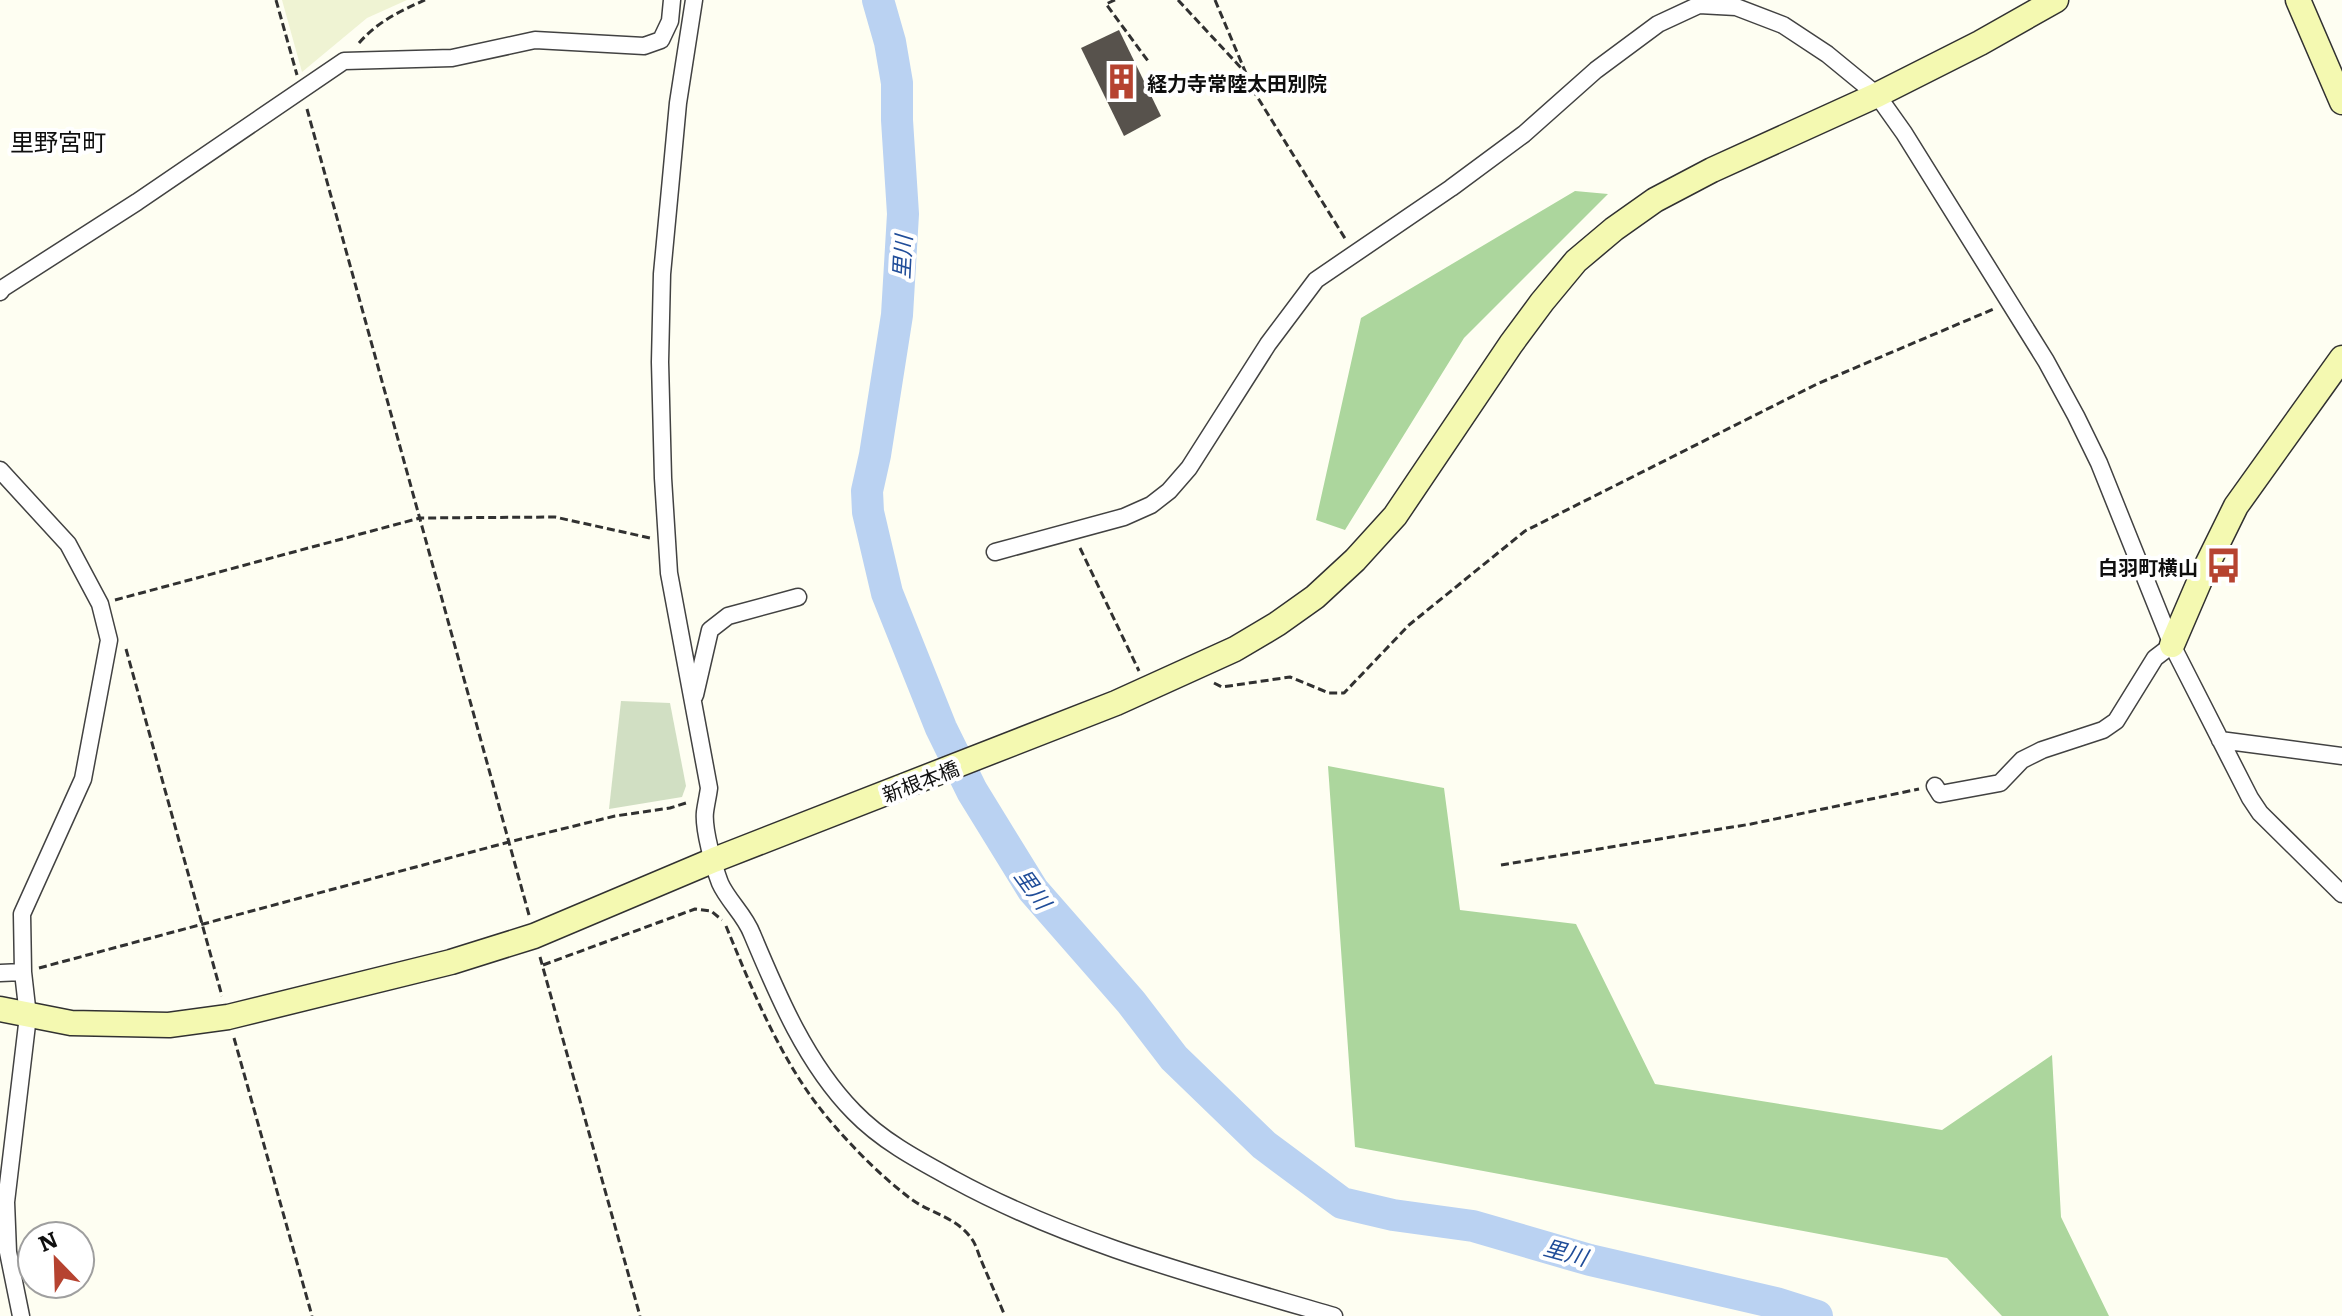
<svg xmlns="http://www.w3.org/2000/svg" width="2342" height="1316" viewBox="0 0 2342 1316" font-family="Literata,'Noto Sans JP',serif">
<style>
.farmland{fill:#eff3d3}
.forest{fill:#acd69d}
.cemetery{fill:#d1dfc3}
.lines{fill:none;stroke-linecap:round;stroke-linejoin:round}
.river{stroke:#bad2f2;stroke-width:32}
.building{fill:#57524c}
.street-casing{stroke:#424242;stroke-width:19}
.secondary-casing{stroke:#313131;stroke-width:27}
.path{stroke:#313131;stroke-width:3;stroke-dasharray:8 4;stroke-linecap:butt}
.street{stroke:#fff;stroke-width:16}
.secondary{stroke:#f4f9b1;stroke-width:24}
.labels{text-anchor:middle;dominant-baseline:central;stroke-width:8;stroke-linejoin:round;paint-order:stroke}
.poi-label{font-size:20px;font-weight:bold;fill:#0f0f0f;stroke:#fff;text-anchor:start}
.street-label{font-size:20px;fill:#0f0f0f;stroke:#fff}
.water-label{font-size:22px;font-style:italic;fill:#204d99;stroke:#fff}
.quarter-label{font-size:24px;fill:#0f0f0f;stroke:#fff}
</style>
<rect width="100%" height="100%" fill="#fefef2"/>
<path class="farmland" d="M282,0H407L367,18L302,72Z"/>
<path class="forest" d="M1575,191L1608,194L1464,338L1345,530L1316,520L1361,318Z
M1328,766L1444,788L1460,910L1576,924L1655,1084L1942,1130L2052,1055L2061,1217L2109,1316H2002L1947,1258L1355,1147Z"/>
<path class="cemetery" d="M621,701L670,703L686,786L682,797L609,809Z"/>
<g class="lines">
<path class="river" d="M878,0L890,42L897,83V120L903,214L897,315L875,455L867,491L868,512L887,593L941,728L972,791L1033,890L1131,1002L1174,1058L1264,1145L1342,1203L1393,1215L1473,1226L1590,1260L1776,1303L1817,1316"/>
</g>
<path class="building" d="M1119,30L1161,116L1124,136L1081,48Z"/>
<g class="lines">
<defs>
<path id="street" d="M694,0L678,103L670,189L662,274L660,362L663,478L669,573L709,788C708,796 706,804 705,812C703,829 714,867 720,883C728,901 745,915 752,934C778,996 806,1063 854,1112C882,1141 918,1160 953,1179C1072,1244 1205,1278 1334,1316
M0,292L3,288L137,202L344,61L452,58L535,40L644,46L661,40L670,21L672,0
M0,470L68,544L100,604L109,640L83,779L22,914L23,972L28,1016L6,1202L8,1252L21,1316
M995,552L1124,517L1151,505L1169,491L1189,468L1268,344L1316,280L1451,188L1524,134L1596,70L1658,24L1699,5L1736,7L1783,25L1827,54L1877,95L1904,133L2046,361L2076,416L2099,463L2172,645L2250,798L2260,813L2342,894
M695,695L710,630L728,616L798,597
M2220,740L2342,756
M1935,786L1940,794L2000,783L2022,760L2042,750L2103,730L2116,721L2155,658L2172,645
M0,973L23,972"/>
<path id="secondary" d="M2298,0L2342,102
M2172,645L2203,573L2236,506L2342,358
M0,1009L71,1023L169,1025L228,1017L451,962L534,936L714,860L1116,703L1235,649L1277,624L1315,597L1355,560L1395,516L1511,344L1542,302L1576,261L1614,229L1655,200L1712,170L1877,95L1980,43L2056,0"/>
</defs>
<use href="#street" class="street-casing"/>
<use href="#secondary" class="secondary-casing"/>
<path class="path" d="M276,0L297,75
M1115,0L1106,4L1148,61
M1178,0L1243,70
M1215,0L1253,90L1346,240
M359,43C377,22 400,11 425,0
M307,109L529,915
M1080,548L1139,671
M115,600L420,518L555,517L650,538
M126,649L222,996
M1214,683L1222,687L1290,677L1329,693H1344L1409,625L1525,531L1817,384L1996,308
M1501,865L1751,824L1919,789
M726,926C754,994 783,1067 832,1123C855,1150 882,1177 911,1199C930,1213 956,1217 971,1238C976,1244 978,1253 981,1260C989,1279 997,1297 1005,1316
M540,957L640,1316
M543,965L695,909L711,911L722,920
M39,968L509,842L615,816L670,808L686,803L688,800
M234,1038L312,1316"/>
<use href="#street" class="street"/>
<use href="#secondary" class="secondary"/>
</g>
<defs>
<symbol id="building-bare" viewBox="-9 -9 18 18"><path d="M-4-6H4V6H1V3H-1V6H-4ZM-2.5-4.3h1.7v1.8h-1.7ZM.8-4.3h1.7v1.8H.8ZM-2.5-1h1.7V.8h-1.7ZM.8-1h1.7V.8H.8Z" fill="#b64330" stroke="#fff" stroke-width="2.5" paint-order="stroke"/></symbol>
<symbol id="bus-bare" viewBox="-9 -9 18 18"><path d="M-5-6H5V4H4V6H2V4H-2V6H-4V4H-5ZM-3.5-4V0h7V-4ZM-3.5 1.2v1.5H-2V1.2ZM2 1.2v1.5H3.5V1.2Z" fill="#b64330" stroke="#fff" stroke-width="2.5" paint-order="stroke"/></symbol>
</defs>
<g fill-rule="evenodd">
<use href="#building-bare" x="1096" y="56" width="51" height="51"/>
<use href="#bus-bare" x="2198" y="540" width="51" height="51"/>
</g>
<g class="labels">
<g class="poi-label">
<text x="1147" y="82">経力寺常陸太田別院</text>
<text x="2198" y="566" text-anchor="end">白羽町横山</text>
</g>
<g class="street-label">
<text transform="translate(920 780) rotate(-21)">新根本橋</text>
</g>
<g class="water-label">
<text transform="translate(901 257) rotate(-87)">里川</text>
<text transform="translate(1034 888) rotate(54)">里川</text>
<text transform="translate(1566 1251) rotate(15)">里川</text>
</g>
<g class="quarter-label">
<text x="58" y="140">里野宮町</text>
</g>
</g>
<g transform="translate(56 1260) rotate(337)"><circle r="38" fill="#ffffff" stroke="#9f9f9f" stroke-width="2"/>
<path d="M0-6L14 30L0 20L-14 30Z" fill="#b64330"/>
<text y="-12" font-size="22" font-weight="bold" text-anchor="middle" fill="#0f0f0f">N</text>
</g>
</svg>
